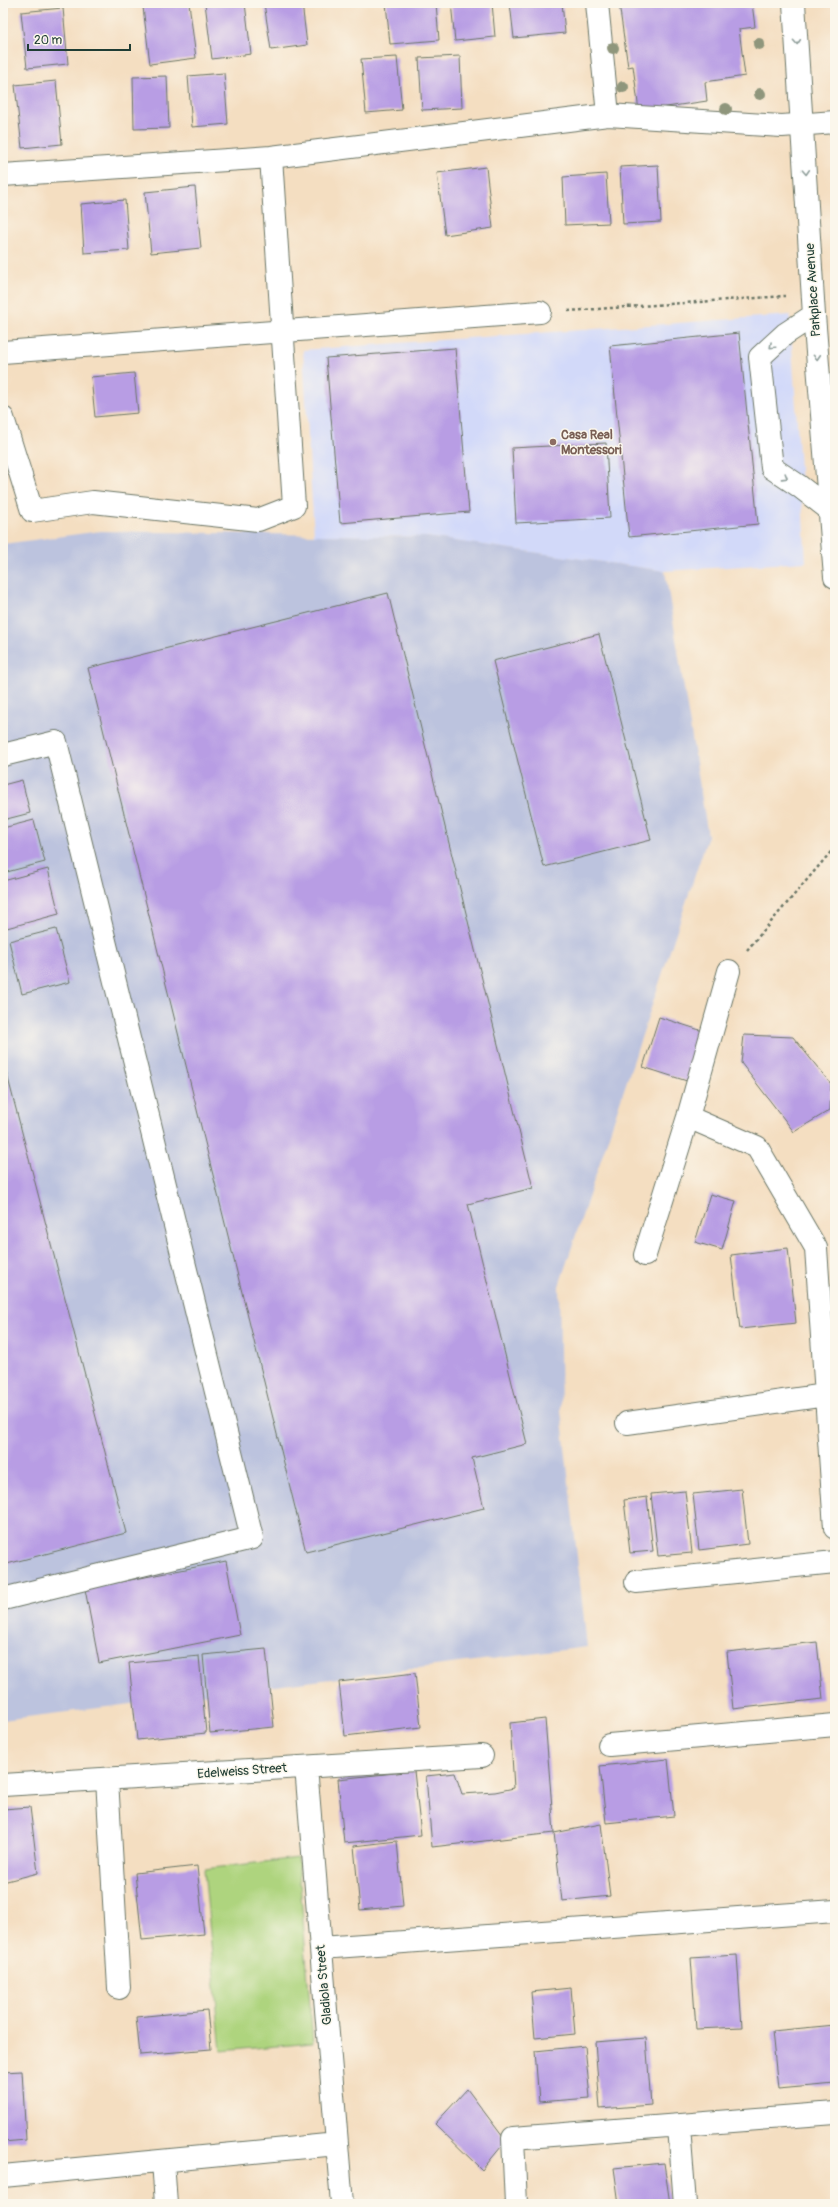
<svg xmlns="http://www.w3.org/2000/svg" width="838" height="2207" viewBox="0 0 838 2207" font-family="Pangolin,sans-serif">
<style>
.built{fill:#d2d9f9}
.industrial{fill:#bcc3de}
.green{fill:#aed47e;stroke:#668859}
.building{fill:#b89de4}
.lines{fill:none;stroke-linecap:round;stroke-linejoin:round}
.minor-casing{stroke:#6a7565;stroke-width:24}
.path{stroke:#6a7565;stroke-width:2.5;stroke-dasharray:3 3;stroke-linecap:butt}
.minor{stroke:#fff;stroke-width:22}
.tree{fill:#8f967c}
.oneway{stroke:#8f9e9a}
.education-dot{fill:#8d6e63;stroke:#fbf7ec;stroke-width:1.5}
.labels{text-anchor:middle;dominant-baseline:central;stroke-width:3;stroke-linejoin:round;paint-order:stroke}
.street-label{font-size:13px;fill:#1f3d34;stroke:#fbf7ec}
.education-label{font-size:13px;font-weight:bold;fill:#785e54;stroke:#fbf7ec;text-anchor:start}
</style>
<rect width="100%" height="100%" fill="#fbf7ec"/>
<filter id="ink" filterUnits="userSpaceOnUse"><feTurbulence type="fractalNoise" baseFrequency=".025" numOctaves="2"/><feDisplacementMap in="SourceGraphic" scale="8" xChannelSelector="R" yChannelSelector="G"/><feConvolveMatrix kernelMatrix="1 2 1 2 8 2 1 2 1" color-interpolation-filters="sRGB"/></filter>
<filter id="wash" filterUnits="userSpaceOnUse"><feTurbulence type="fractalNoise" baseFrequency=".012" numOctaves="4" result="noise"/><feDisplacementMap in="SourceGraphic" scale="16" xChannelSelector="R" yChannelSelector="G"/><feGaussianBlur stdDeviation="0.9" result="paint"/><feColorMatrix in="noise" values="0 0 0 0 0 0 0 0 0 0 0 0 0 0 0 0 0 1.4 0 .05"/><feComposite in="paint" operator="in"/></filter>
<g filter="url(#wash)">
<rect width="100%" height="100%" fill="#f4dec1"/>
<path class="built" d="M790,315L806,562L665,571L426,537L314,535L303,350Z"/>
<path class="industrial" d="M101,531L426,537L665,571L708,836L559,1286L561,1410L587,1647L3,1720V544Z"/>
<path class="green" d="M298,1858L313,2043L221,2051L204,1869Z"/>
<g id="blocks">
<path class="building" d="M176,3H189L196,58L150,64L143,7Z
M205,3H245L251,54L212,59Z
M264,3H302L307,45L271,50Z
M386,3H436L439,40L390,44Z
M451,3H492L495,37L455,41Z
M510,3H562L565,33L514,38Z
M619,3H752L755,27L739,29L745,76L705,82L707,101L639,111L633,66L628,67Z
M63,8L68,64L27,68L21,12Z
M460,56L462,108L422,110L419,58Z
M397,57L402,110L366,113L361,59Z
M224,73L228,124L192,127L188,76Z
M167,76L169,128L134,129L133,77Z
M56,81L62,144L22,148L15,85Z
M658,165L661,222L623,224L620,167Z
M486,167L493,228L445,235L437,173Z
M606,174L609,223L565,225L563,177Z
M195,187L201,248L151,253L145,192Z
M125,200L129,250L84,253L81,204Z
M739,333L758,524L629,537L610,346Z
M455,348L469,512L340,523L326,358Z
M134,373L138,413L95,417L91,377Z
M606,443L610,518L516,523L512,448Z
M388,593L533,1188L468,1204L527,1444L472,1458L484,1508L306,1552L88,668Z
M599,634L651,840L544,867L493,661Z
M22,780L30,813L3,820V785Z
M34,820L45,862L3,873V828Z
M48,869L59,914L3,929V881Z
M56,929L70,982L22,994L9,941Z
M659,1017L706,1032L690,1082L643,1067Z
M744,1035L793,1037L831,1084L830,1110L794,1132L741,1063Z
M3,1059L126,1533L3,1565Z
M710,1194L736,1201L722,1250L695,1242Z
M788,1248L796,1323L740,1329L731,1255Z
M742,1489L748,1544L699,1550L693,1494Z
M685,1491L692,1553L658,1556L651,1494Z
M647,1497L653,1551L630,1553L624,1500Z
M226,1561L240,1635L99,1663L85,1589Z
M817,1642L823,1699L733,1709L727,1652Z
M266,1649L274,1727L210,1733L203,1655Z
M199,1656L206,1733L137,1740L129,1663Z
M415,1673L421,1727L345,1736L339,1682Z
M545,1719L554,1833L601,1824L610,1896L562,1901L554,1833L432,1847L426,1776L455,1773L462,1794L495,1792L514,1788L510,1723Z
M668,1759L674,1816L606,1823L600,1766Z
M414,1771L421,1835L344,1843L338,1779Z
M30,1807L38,1873L3,1882V1809Z
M397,1841L403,1906L360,1910L354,1846Z
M197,1866L204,1934L142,1940L135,1873Z
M737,1955L742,2027L696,2029L691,1958Z
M571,1988L575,2034L535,2038L531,1992Z
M207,2010L211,2049L140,2055L136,2017Z
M835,2025V2084L778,2089L772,2031Z
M646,2038L651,2105L600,2109L595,2042Z
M585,2046L590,2098L539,2102L535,2051Z
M22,2071L26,2140L3,2142V2072Z
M467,2089L506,2141L482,2170L435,2124Z
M664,2163L670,2204H619L614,2168Z"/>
</g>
</g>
<g filter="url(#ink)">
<use href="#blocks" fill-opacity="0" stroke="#6a7565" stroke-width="1"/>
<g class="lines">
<defs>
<path id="minor" d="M597,3L608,115
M794,3L814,315L835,577
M3,175L271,157L608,115L782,126L835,122
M814,315L785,334L760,357L772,468L799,486L830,510
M3,352L540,312
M3,418L32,511L93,502L258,520L294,506L271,157
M3,755L56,742L252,1538L3,1599
M688,1117L757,1147L816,1248L835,1528
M645,1255L688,1117L729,971
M627,1423L826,1395L835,1397
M636,1582L835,1562
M609,1745L835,1725
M306,1767L342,2204
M107,1779L119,1988
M3,1785L482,1756
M321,1948L835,1911
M679,2127L685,2204
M163,2161L166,2204
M3,2176L337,2144
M516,2204L513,2138L835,2113"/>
</defs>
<use href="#minor" class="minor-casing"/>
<path class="path" d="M568,311L785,296
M747,950L835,847
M832,1217L835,1211"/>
<use href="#minor" class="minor"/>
</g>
<g class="tree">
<circle cx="759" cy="44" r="6"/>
<circle cx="613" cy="48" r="6"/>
<circle cx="623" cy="87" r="6"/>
<circle cx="760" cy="94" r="6"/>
<circle cx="726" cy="109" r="6"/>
</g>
<defs><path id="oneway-chevron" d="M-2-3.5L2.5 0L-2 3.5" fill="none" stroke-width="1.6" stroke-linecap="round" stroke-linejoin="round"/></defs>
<g class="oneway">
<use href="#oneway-chevron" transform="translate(797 42) rotate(86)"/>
<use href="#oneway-chevron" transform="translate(806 172) rotate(87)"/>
<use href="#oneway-chevron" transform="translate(772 346) rotate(137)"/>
<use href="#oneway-chevron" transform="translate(817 357) rotate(86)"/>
<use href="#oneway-chevron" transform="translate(785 477) rotate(32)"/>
</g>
</g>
<circle class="education-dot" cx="553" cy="442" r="4"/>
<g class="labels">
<g class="street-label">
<text transform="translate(813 290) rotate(-94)">Parkplace Avenue</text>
<text transform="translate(242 1771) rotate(-4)">Edelweiss Street</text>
<text transform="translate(324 1985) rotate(-95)">Gladiola Street</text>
</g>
<g class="education-label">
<text x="561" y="435">Casa Real<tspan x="561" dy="15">Montessori</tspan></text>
</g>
</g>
<rect width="838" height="2207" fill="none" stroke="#fbf7ec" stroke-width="16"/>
<path d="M28 44v6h102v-6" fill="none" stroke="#1f3d34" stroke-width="2"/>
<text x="34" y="44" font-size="12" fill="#1f3d34" stroke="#fbf7ec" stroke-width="3" paint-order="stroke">20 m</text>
</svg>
